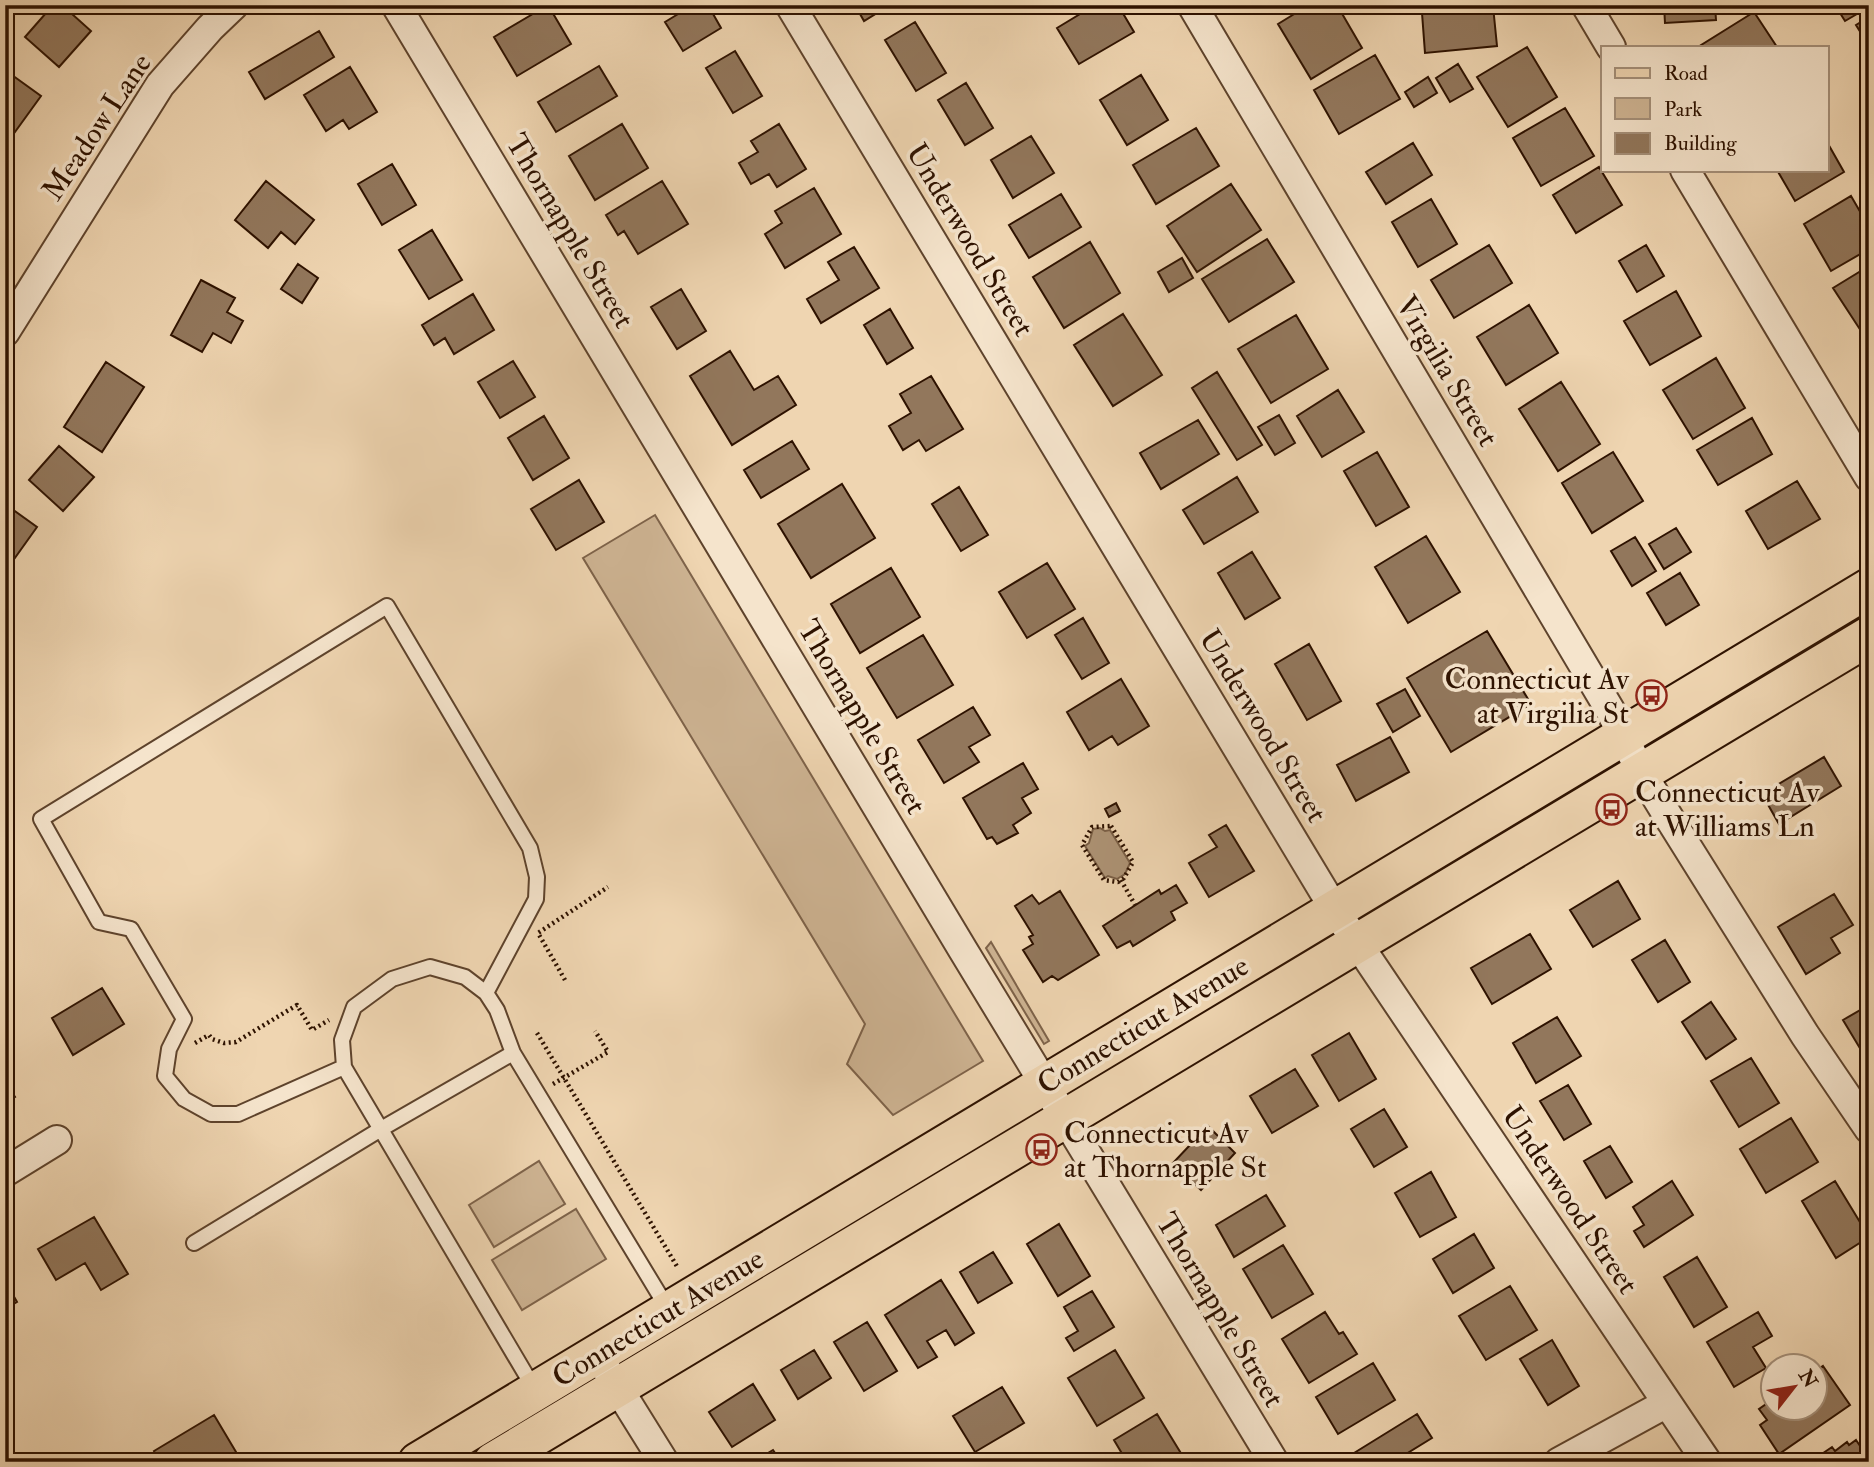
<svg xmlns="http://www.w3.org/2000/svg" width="1874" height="1467" viewBox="0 0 1874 1467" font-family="'IM FELL Double Pica',serif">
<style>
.green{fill:#ceb493;stroke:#7e634a;stroke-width:2}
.water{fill:#ad9375;stroke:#7a5f46;stroke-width:2}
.building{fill:#92775c;stroke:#2e1200;stroke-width:2}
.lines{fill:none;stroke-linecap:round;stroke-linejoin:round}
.lane-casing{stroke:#5e432c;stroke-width:18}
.street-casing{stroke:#5e432c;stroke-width:32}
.primary-casing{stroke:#2e1200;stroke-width:42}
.path{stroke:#2e1200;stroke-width:4.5;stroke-dasharray:2 3.5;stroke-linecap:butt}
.lane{stroke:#f5e4cc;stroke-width:14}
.street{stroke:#f5e4cc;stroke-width:28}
.primary{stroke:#efd5b1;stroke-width:38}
.labels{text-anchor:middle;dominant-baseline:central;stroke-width:7;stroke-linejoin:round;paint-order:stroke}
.street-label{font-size:30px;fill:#2e1200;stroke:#f5e4cc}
.poi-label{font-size:30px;fill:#2e1200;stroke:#f5e4cc;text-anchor:start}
</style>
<rect width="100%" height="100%" fill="#efd5b1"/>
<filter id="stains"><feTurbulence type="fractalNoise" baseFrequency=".00286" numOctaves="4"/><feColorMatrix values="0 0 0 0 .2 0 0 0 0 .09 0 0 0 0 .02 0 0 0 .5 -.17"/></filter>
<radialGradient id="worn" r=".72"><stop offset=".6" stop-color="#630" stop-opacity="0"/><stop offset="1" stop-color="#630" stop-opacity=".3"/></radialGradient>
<path class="green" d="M655,515L983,1061L893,1115L847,1064L865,1024L583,558Z
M991,942L1049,1041L1044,1044L986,948Z
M539,1161L565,1204L494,1247L469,1205Z
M576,1209L606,1259L522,1310L492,1260Z"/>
<path class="water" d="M1100,828L1105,831L1110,830L1130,863L1125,874L1117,879L1108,876L1105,878L1085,846L1089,843L1093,829Z"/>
<path class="building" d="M53,5H62L91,31L59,67L25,37Z
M486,5H503L491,13Z
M548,5L571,44L517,76L494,37Z
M693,5H708L721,28L683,51L665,22Z
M855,5H890L864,21Z
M1095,5H1118L1134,32L1079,64L1057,28Z
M1309,5H1337L1362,48L1311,79L1278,24Z
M1664,5H1715L1716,20L1665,23Z
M1835,5H1869V7L1845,21Z
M1493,6L1497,46L1425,53L1422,13Z
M1754,12L1777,47H1698Z
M1869,17V46L1856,25Z
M915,22L946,73L916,91L885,40Z
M319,31L334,57L265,99L249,72Z
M1527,47L1557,97L1508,127L1477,77Z
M735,51L762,96L733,113L706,68Z
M1375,55L1400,99L1339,134L1314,90Z
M1458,64L1473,89L1450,102L1436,78Z
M599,66L617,96L556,132L538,102Z
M350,67L377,112L349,129L343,120L326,131L304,95Z
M5,70L41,96L7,143L5,142Z
M1141,75L1168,120L1127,145L1100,100Z
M1428,77L1437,93L1414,107L1405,92Z
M966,83L993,128L965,145L938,100Z
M1565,108L1594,156L1541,186L1513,138Z
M622,124L648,168L595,200L569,156Z
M779,124L806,169L777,187L769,174L751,184L739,163L758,152L751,141Z
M1196,128L1219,166L1156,204L1133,165Z
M1031,136L1054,173L1013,198L991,160Z
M1827,142L1844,172L1795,201L1777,170H1827Z
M1413,143L1432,175L1386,204L1366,172Z
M392,164L416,205L382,225L358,184Z
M1599,167L1622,205L1576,233L1553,195Z
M266,181L314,220L295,244L281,232L268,248L235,220Z
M662,181L688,224L638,254L624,231L618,235L606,215Z
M1231,184L1261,230L1197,272L1167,226Z
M814,188L841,234L785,268L765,234L782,223L775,211Z
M1061,194L1081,227L1029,258L1009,225Z
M1851,196L1869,227V249L1831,271L1804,224Z
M1431,199L1457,244L1418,267L1392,222Z
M432,230L462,280L429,299L399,250Z
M1267,239L1294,282L1229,322L1202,279Z
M1090,242L1120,293L1064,328L1033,277Z
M1489,245L1512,283L1454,318L1431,280Z
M1646,245L1664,276L1637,292L1619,261Z
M854,247L879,288L821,323L807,299L839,280L828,262Z
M1182,258L1193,278L1169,292L1158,272Z
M298,264L318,278L302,303L281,289Z
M1869,266V326L1861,331L1833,288Z
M201,280L235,298L227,312L243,321L231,343L213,333L202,352L171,335Z
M681,289L706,331L677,349L651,307Z
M1676,291L1701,336L1650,365L1624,321Z
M473,294L494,330L454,354L445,338L434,345L422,325Z
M1529,305L1558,353L1506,385L1477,337Z
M890,309L913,348L887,364L864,325Z
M1123,314L1162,375L1113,406L1074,345Z
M1296,315L1328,369L1271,403L1238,349Z
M730,351L754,390L778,376L796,405L732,445L690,376Z
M1716,358L1745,408L1693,439L1663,390Z
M513,361L535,397L500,418L478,382Z
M106,362L144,387L102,452L64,427Z
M1217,372L1262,445L1237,460L1192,388Z
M931,376L963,429L926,451L919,440L903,450L889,426L911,413L900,394Z
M1561,382L1600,444L1558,471L1519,409Z
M1338,390L1364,432L1322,457L1297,416Z
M1279,415L1295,443L1275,455L1258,427Z
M544,416L569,458L533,480L508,438Z
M1752,418L1772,454L1718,485L1697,450Z
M1198,420L1219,454L1161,489L1140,453Z
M792,441L809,469L761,498L744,470Z
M59,446L94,477L63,511L29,480Z
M1377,452L1409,507L1376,526L1344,471Z
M1613,452L1643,501L1592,533L1562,483Z
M1237,477L1258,512L1204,544L1183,510Z
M579,480L604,522L556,550L531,509Z
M1797,481L1820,519L1768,549L1746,511Z
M842,484L875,538L811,578L778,524Z
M959,487L988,535L961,551L932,504Z
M5,504L37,527L7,569L5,567Z
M1676,528L1691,552L1664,569L1649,544Z
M1426,536L1460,592L1408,623L1375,567Z
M1635,537L1656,571L1632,586L1611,551Z
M1252,552L1280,598L1245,619L1218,573Z
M1047,563L1075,609L1027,638L999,592Z
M891,568L920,617L860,653L831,604Z
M1680,573L1699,605L1666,625L1647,593Z
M1083,618L1109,663L1082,679L1055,635Z
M1487,631L1531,704L1451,752L1407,678Z
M923,635L953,685L897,718L867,668Z
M1309,644L1341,701L1307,720L1275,664Z
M1121,679L1149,726L1118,745L1112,736L1089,750L1067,712Z
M1405,689L1420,716L1393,732L1377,704Z
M973,707L990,735L969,747L979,762L944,783L918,740Z
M1390,737L1409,772L1356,801L1337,765Z
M1824,757L1841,786L1779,824L1762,794Z
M1023,763L1038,789L1022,798L1031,813L1013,825L1018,833L997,844L992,837L987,839L963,798Z
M1116,803L1120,811L1109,817L1105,809Z
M1226,825L1254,871L1209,897L1189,863L1217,847L1209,835Z
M1618,881L1640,919L1593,947L1570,910Z
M1176,885L1187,903L1171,912L1175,920L1133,946L1130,941L1117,948L1103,926L1159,890L1161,894Z
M1060,891L1099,955L1058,980L1052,976L1043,982L1023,950L1033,944L1029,937L1033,935L1015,906L1032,895L1039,904Z
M1834,894L1853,925L1831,938L1840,953L1806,974L1778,927Z
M1530,934L1551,969L1492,1004L1471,968Z
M1665,940L1690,982L1658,1002L1632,960Z
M102,988L124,1024L73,1055L52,1018Z
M1711,1002L1736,1039L1706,1059L1682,1022Z
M1869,1005V1052L1864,1055L1843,1020Z
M1557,1017L1581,1056L1536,1083L1513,1043Z
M1349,1033L1376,1079L1339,1101L1312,1055Z
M1751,1058L1779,1103L1739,1127L1711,1081Z
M1295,1069L1318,1106L1272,1133L1250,1096Z
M5,1081L15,1097L5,1103Z
M1568,1085L1591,1124L1564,1140L1540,1101Z
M1384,1109L1407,1147L1374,1167L1351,1129Z
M1791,1118L1818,1162L1766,1193L1740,1149Z
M1208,1126L1235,1153L1201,1190L1173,1163Z
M1610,1146L1632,1182L1606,1198L1584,1161Z
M1431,1172L1456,1217L1420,1237L1395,1193Z
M1672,1181L1693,1215L1644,1247L1634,1231L1644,1225L1633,1207Z
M1835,1181L1869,1237L1836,1258L1802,1201Z
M1266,1195L1285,1226L1234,1257L1216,1225Z
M94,1217L128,1274L101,1290L85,1263L56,1280L38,1249Z
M1059,1224L1090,1276L1058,1296L1027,1244Z
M1474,1234L1494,1268L1453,1293L1433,1259Z
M1283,1245L1313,1294L1272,1318L1243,1269Z
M993,1252L1012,1283L978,1303L960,1272Z
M1697,1257L1727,1307L1694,1327L1664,1277Z
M941,1280L974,1333L955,1345L946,1330L927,1341L937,1357L918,1368L885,1315Z
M5,1281L17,1302L5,1309Z
M1510,1286L1537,1330L1486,1360L1459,1316Z
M1092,1291L1114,1327L1074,1351L1066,1338L1078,1331L1064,1307Z
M1325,1312L1339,1334L1343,1332L1357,1354L1309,1383L1282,1339Z
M1758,1312L1772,1336L1753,1347L1766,1368L1734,1387L1707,1342Z
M867,1322L897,1371L864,1391L834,1342Z
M1552,1340L1579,1386L1548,1405L1520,1359Z
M814,1350L831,1378L798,1399L781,1370Z
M1115,1350L1144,1398L1097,1426L1068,1378Z
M1373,1363L1395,1400L1338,1434L1316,1397Z
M1823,1366L1850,1405L1779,1454L1760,1425L1767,1420L1759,1409L1772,1400V1408H1814V1372Z
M753,1384L775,1420L732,1447L709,1412Z
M1002,1387L1024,1423L975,1452L953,1416Z
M1157,1414L1182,1455L1171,1462H1127L1114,1440Z
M1417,1414L1432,1438L1398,1459L1399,1462H1359L1354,1453Z
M214,1415L242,1462H160L154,1451Z
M1856,1440L1869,1459V1462H1810L1832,1447L1835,1451L1847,1442L1849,1445Z
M773,1450L781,1462H753Z"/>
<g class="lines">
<defs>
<path id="lane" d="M344,1067L238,1114H211L184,1099L165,1076L169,1049L184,1019L131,929L99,922L41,819L387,606L530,848L537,877L536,899L486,993
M194,1243L381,1129L513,1053
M535,1390L344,1067L342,1040L354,1007L392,979L430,967L465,977L486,993L497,1010L513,1053L668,1309"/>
<path id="street" d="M396,5L963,950L1274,1462
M790,5L1335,910L1707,1462
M1192,5L1610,710L1641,772L1666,813L1805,1035L1869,1129
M1586,5L1611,47
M1685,170L1869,477
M5,332L160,85L210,28L234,5
M5,1172L57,1140
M608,1372L664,1462
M1559,1462L1667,1403"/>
<path id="primary" d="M418,1462L1869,588
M493,1462L1869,636"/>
</defs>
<use href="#lane" class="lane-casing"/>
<use href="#street" class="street-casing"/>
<use href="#primary" class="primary-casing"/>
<path class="path" d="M1111,826L1133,862L1124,878L1118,882L1104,880L1082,845L1092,827Z
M1121,880L1135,905
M565,980L538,933L608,887
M537,1033L678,1268
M195,1043L209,1035L212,1039L224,1043L236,1042L297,1005L312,1030L329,1020
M553,1084L608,1052L595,1031"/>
<use href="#lane" class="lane"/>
<use href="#street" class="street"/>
<use href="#primary" class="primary"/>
</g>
<defs>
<symbol id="bus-ring" viewBox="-11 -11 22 22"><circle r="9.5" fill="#f5e4cc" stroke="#8f2418" stroke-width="1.5"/><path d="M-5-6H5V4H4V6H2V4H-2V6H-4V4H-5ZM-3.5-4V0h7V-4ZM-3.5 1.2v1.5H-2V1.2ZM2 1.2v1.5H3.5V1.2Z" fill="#8f2418"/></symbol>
</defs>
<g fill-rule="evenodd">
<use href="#bus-ring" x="1634" y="678" width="35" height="35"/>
<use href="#bus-ring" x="1594" y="792" width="35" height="35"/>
<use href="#bus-ring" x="1024" y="1132" width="35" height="35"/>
</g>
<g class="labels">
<g class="street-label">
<text transform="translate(97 127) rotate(-56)">Meadow Lane</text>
<text transform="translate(570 231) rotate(59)">Thornapple Street</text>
<text transform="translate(970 240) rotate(59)">Underwood Street</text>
<text transform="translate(1447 371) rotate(59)">Virgilia Street</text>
<text transform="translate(862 717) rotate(59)">Thornapple Street</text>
<text transform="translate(1263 726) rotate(59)">Underwood Street</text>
<text transform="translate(1143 1025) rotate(-31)">Connecticut Avenue</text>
<text transform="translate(1570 1200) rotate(56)">Underwood Street</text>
<text transform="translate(1220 1310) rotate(59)">Thornapple Street</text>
<text transform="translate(658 1318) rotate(-31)">Connecticut Avenue</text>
</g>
<g class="poi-label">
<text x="1629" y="679" text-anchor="end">Connecticut Av<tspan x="1629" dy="34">at Virgilia St</tspan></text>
<text x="1635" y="792">Connecticut Av<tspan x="1635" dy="34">at Williams Ln</tspan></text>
<text x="1064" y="1133">Connecticut Av<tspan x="1064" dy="34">at Thornapple St</tspan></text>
</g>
</g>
<rect width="1874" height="1467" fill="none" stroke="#efd5b1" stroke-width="28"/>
<rect x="7" y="7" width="1860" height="1453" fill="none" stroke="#2e1200" stroke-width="3.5"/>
<rect x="14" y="14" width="1846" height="1439" fill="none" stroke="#2e1200" stroke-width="2"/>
<rect x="1601" y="46" width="228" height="126" fill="#f5e4cc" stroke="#a5907a" stroke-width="2"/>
<rect x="1615" y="68" width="35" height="10" fill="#efd5b1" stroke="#a5907a" stroke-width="2"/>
<text x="1664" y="80" font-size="21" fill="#2e1200">Road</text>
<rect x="1615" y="98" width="35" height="21" fill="#ceb493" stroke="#a5907a" stroke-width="2"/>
<text x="1664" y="116" font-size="21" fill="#2e1200">Park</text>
<rect x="1615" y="133" width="35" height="21" fill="#92775c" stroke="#a5907a" stroke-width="2"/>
<text x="1664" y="150" font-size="21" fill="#2e1200">Building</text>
<g transform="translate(1794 1387) rotate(59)"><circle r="33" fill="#f5e4cc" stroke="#a5907a" stroke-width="2"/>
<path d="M0-5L12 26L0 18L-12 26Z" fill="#8f2418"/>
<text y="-10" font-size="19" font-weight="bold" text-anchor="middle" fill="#2e1200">N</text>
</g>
<rect width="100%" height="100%" filter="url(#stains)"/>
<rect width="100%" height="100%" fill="url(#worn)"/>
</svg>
